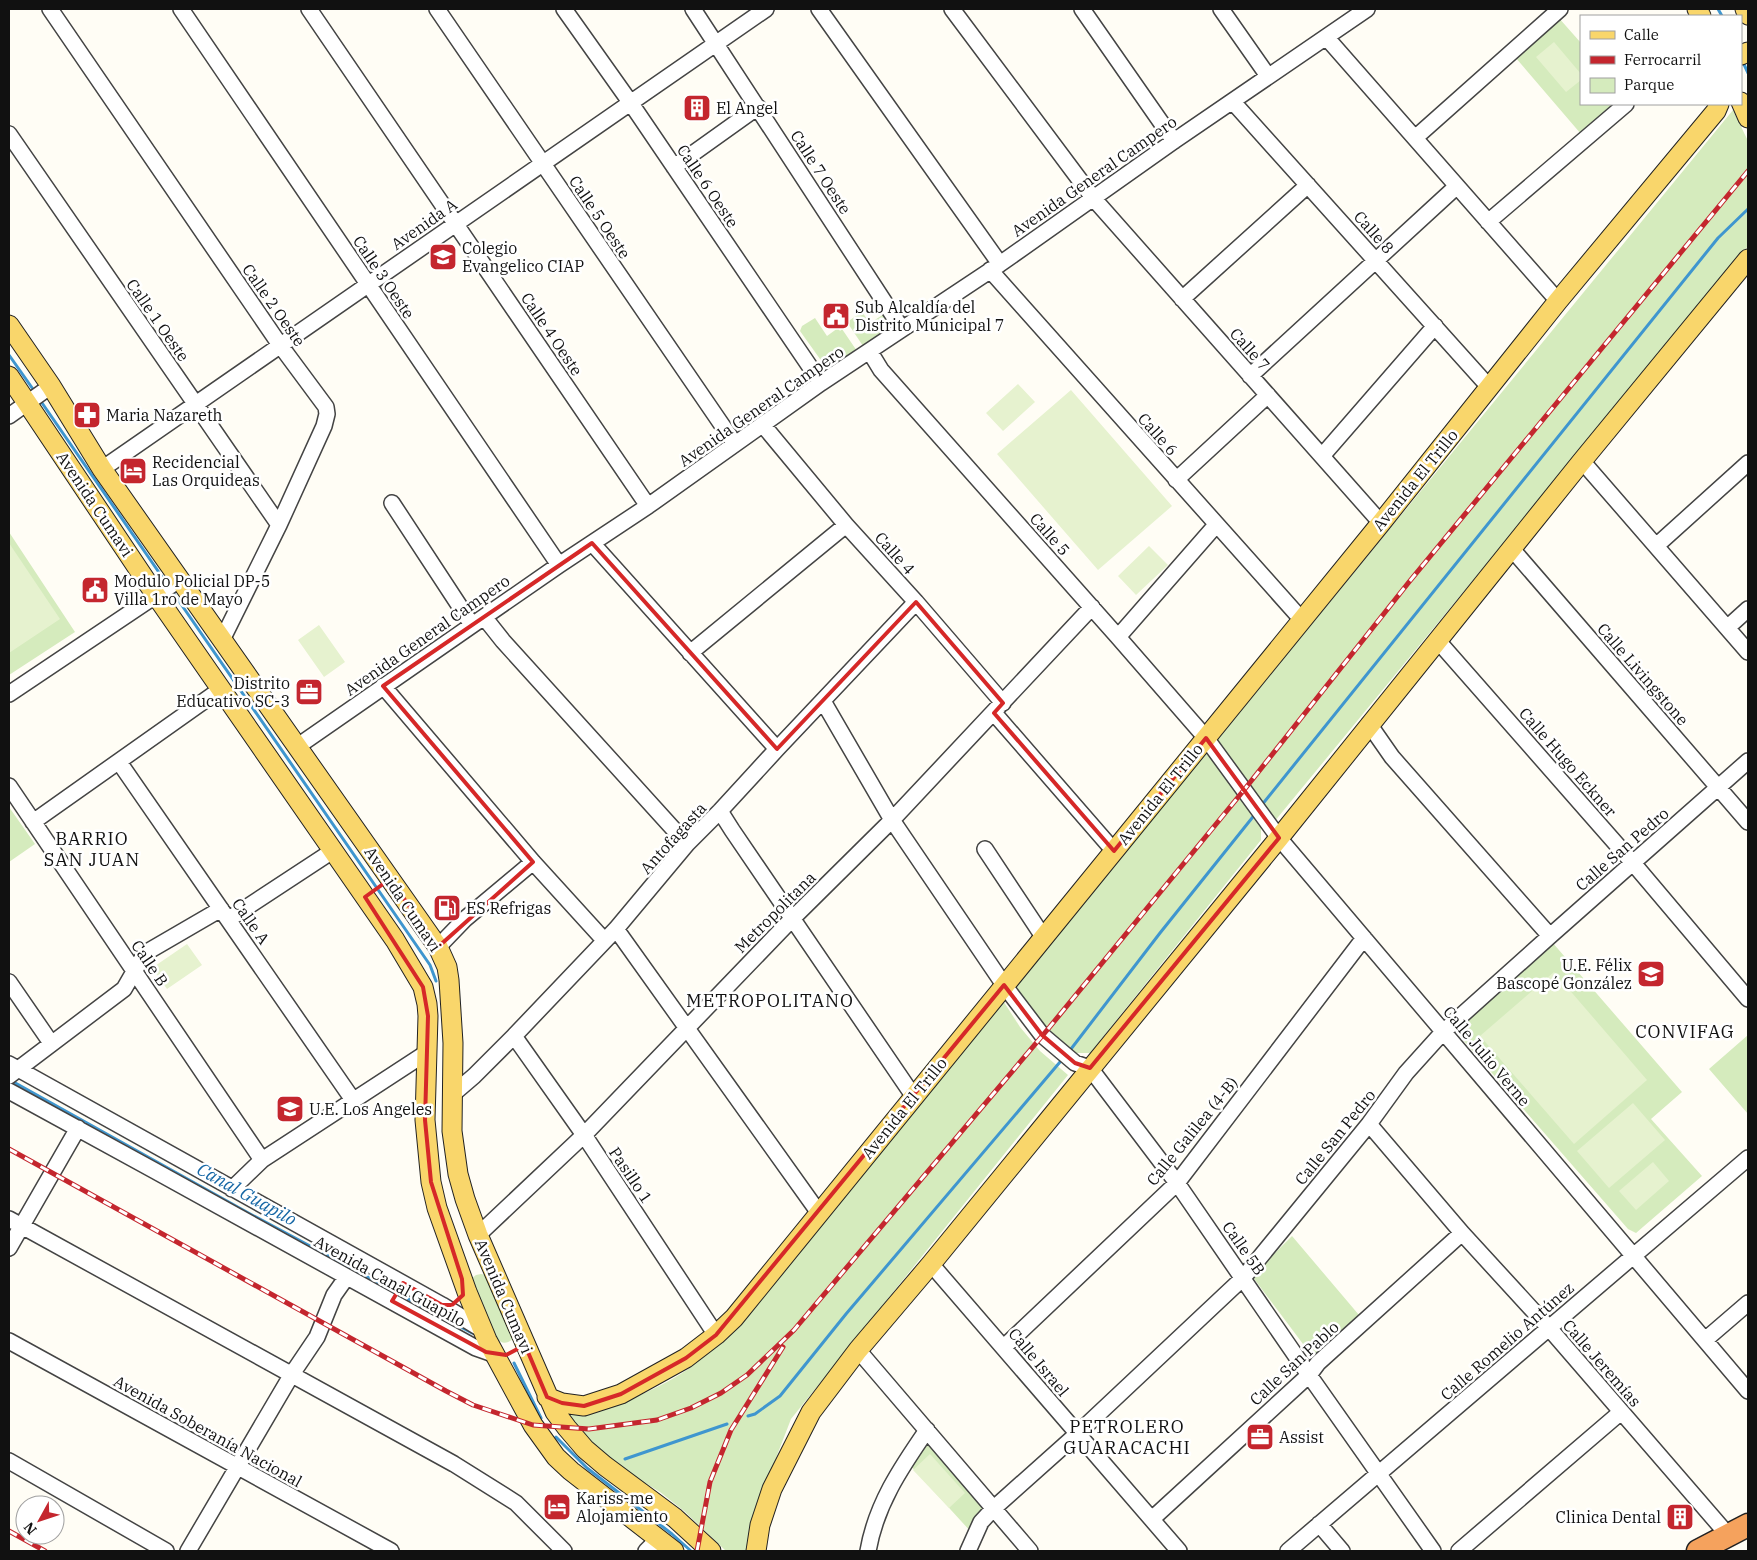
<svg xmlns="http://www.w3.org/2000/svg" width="1757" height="1560" viewBox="0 0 1757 1560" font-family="'IBM Plex Serif',serif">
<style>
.green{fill:#d5ebbd}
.pitch{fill:#e6f2cf}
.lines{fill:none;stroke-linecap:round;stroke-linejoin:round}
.stream{stroke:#3f96cf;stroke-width:3}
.minor-casing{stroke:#444;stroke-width:18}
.major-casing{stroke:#222;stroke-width:21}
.highway-casing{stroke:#222;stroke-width:25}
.minor{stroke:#fff;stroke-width:15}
.major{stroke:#f9d66b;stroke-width:19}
.highway{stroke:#f5a25d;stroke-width:22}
.rail-casing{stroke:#c4262e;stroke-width:5}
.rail{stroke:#fff;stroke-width:3;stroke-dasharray:9;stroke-linecap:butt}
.marked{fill:none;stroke:#d62828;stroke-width:4;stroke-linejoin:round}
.labels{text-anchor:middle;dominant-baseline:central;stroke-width:5;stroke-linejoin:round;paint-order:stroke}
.poi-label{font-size:16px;fill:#111;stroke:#fff;text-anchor:start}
.street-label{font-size:16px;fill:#111;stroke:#fff}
.neighbourhood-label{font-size:18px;letter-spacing:1px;fill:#111;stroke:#fff}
.water-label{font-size:18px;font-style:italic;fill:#1768a6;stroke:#fff}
</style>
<rect width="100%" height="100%" fill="#fffdf5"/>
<path class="green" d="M1558,17L1581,43V104H1615L1581,134L1515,57Z
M1733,110L1748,141V246L1274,822L1216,741Z
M862,312L870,323L884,314L889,325L887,331L863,346L847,322Z
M815,318L827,336L838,328L840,331L842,329L857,351L830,368L825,366L800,331L802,326Z
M9,532L75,632L9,675Z
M1203,748L1261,827V840L1090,1053H1076L1042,1024L1011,982Z
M9,807L35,844L9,862Z
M1552,942L1682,1092L1651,1119L1702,1176L1636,1233L1628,1229L1457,1033L1456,1029Z
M1000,996L1020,1027L1040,1051L1068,1075L791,1419L764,1489L747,1551H726L684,1511L660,1492L622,1469L589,1443L566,1413C608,1410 653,1393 688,1369C701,1360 712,1348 724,1339Z
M1748,1035V1114L1709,1069Z
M1292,1236L1359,1315L1312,1356L1252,1276Z
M481,1274L486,1275L514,1337C509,1344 502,1345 496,1338L471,1279L476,1275Z
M926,1441L983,1502L984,1510L972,1533L909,1464Z"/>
<path class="pitch" d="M1554,42L1581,74V80L1566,92L1536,57Z
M1018,384L1035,402L1003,431L986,413Z
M1071,390L1172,506L1098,570L997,454Z
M9,543L60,619L9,653Z
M1149,546L1168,565L1136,595L1118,576Z
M319,625L345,662L324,677L298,640Z
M187,944L202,965L167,989L152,968Z
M1554,972L1647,1080L1574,1144L1480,1036Z
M1633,1103L1665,1140L1609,1188L1577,1151Z
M1653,1162L1669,1181L1636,1210L1619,1191Z
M930,1454L965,1493L949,1508L913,1470Z"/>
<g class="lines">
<path class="stream" d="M1718,9L1722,16
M1742,60L1748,73
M9,355L35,392
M40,400L167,584
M172,591L421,952L430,965L436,981
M1261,806L1718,238L1748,209
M1071,1049L1160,933L1256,813
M10,1080L252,1215L472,1333
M514,1363L541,1418
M748,1416L755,1414L780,1396L846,1314L1060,1062
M556,1437L587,1468L672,1534L691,1551
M625,1459L727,1424"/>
<defs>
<path id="minor" d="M50,9L280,345L326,407L327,414L324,426L279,525L222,640
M181,9L559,565
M309,9L648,506
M437,9L735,444
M564,9L630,102L821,383
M693,9L902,329
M819,9L1000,264
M952,9L1094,199L1381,523
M1082,9L1174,141
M1221,9L1268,76
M1326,37L1558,301
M1233,102L1489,387
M9,134L279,525
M1415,138L1560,9
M674,167L758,107
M1488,222L1626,104
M990,270L1302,620
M1182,299L1308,185
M870,352L881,370L1118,637L1206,738L1279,838L1748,1391
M1250,376L1457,186
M9,416L51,386
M763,425L846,525L916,602L1003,703
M1322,456L1435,326
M1582,461L1748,652
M102,469L766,9
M1176,480L1268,395
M392,503L472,625
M592,543L777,749
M1656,546L1748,463
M1512,549L1748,822
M484,617L503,641L687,844
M1727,628L1748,609
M1118,637L1216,525
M1438,641L1633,863L1748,999
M690,653L846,525
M383,686L533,862L604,940
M9,694L179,580
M823,701L892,820L1004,985L1042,1035L1075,1063L1090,1068L1177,1183L1309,1375L1433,1551
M994,713L1114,851
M1369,724L1392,757L1550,936
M298,746L559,565L648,506L821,383L1000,264L1174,141L1367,9
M119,762L353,1100
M9,786L262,1160
M720,811L732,830L914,1097
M33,822L221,689
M985,849L1044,938
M229,919L334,850
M616,929L819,1213
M438,947L465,919L533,862
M9,982L51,1043
M514,1036L584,1135L716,1335
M9,1064L442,1305L481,1329
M9,1076L124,989L139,963L147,952L221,909
M9,1091C165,1176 320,1262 476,1348L493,1354
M453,1094L474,1076L514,1036L616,929L687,844L720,811L777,749L916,602
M1369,1124L1462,1233L1549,1328L1728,1535
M232,1189L262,1160L426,1053
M9,1219L454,1464L516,1503L564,1551
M478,1235L584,1135L792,919L892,820L1092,607
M9,1248L78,1128
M931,1264L1179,1551
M1705,1340L1748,1303
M9,1341L391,1551
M1004,1347L1177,1183L1364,938
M858,1350L1030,1551
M9,1461L166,1551
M1152,1519L1309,1375L1318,1363L1462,1233
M1319,1524L1342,1551
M188,1551L292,1374L317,1337L334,1295L346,1278
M646,1551L659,1538
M868,1551C876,1505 900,1469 927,1430
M968,1551L981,1522L993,1509L1077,1434L1243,1278L1369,1124L1406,1073L1443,1032L1550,936L1748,761
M1288,1551L1748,1158
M1459,1551L1621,1412"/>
<path id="major" d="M1697,9L1701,16
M1745,9L1748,15
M1741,55L1748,52
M1741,102L1748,118
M9,325L51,386L102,469L438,947L447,967L449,980L453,1043L452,1131L458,1174L465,1199L478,1235L555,1412L567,1428L585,1449L605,1466L675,1518L711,1551
M9,376L157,597L395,940L423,987L427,1004L428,1016L425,1120L431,1182L437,1208L467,1292L487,1340L533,1425L556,1457L571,1471L674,1551
M547,1397L562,1403L584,1406L621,1394L686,1358L716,1335L734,1318L1381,523L1558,301L1716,111L1719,104
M756,1551L760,1525L772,1489L811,1412L858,1350L931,1264L1279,838L1582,461L1748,259"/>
<path id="highway" d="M1698,1551L1748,1525"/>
</defs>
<use href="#minor" class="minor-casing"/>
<use href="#major" class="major-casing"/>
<use href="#highway" class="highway-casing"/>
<use href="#minor" class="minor"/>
<use href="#major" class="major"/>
<use href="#highway" class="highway"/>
<defs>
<path id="rail" d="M9,1149L446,1391L473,1405L533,1425L589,1429L657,1420L691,1408L721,1393L747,1375L794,1330L1048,1029L1244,790L1409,582L1748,171
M9,1531L45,1551
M697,1551L710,1482L731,1430L783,1347"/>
</defs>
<use href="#rail" class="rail-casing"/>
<use href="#rail" class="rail"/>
</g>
<path class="marked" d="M592,543L777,749L916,602L1003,703L994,713L1114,851L1206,738L1279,838L1090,1068L1075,1063L1042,1035L1004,985L716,1335L686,1358L621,1394L584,1406L562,1403L547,1397L525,1345L506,1355L486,1352L392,1301L403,1283L442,1305H452L463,1295L462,1279L431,1182L425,1120L428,1016L423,987L365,897L390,879L438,947L533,862L383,686Z"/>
<defs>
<symbol id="building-square" viewBox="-11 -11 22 22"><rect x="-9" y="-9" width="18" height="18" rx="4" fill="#c4262e" stroke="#fff"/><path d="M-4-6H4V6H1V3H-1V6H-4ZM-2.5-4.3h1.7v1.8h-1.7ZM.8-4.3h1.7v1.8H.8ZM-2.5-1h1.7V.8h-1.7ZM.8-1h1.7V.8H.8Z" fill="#fff"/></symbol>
<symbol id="school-square" viewBox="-11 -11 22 22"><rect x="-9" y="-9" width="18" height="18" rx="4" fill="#c4262e" stroke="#fff"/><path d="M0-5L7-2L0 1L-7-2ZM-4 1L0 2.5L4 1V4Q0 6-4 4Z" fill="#fff"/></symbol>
<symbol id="civic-square" viewBox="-11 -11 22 22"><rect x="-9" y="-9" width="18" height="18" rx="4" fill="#c4262e" stroke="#fff"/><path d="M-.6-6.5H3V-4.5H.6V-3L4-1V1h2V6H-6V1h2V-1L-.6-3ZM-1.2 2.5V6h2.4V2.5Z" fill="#fff"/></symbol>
<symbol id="pharmacy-square" viewBox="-11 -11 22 22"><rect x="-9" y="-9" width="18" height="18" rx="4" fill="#c4262e" stroke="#fff"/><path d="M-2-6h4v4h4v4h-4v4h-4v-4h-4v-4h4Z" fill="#fff"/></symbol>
<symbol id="hotel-square" viewBox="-11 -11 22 22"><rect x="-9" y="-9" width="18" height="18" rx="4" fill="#c4262e" stroke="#fff"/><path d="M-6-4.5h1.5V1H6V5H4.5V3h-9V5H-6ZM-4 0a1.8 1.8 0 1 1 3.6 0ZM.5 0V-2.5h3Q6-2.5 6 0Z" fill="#fff"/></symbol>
<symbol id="office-square" viewBox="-11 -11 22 22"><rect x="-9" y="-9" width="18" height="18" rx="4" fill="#c4262e" stroke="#fff"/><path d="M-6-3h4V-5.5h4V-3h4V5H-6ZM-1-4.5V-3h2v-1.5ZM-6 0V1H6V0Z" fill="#fff"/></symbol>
<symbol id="fuel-square" viewBox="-11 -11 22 22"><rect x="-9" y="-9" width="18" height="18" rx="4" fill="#c4262e" stroke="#fff"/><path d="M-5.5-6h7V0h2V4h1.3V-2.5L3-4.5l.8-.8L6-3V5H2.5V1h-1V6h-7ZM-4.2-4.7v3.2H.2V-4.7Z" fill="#fff"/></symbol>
</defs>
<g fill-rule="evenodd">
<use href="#building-square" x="681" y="92" width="32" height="32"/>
<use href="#school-square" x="427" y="241" width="32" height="32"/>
<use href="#civic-square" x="820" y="300" width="32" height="32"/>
<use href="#pharmacy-square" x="71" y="399" width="32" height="32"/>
<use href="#hotel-square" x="117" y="455" width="32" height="32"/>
<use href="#civic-square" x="79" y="574" width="32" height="32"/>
<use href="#office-square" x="293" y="676" width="32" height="32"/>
<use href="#fuel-square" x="431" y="892" width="32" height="32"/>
<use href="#school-square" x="1635" y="958" width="32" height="32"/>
<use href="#school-square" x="274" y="1093" width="32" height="32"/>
<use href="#office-square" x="1244" y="1421" width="32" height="32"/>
<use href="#hotel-square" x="541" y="1491" width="32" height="32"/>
<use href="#building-square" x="1664" y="1501" width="32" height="32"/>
</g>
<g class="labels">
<g class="poi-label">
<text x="716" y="108">El Angel</text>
<text x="462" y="248">Colegio<tspan x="462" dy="18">Evangelico CIAP</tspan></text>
<text x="855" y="307">Sub Alcaldía del<tspan x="855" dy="18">Distrito Municipal 7</tspan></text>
<text x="106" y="415">Maria Nazareth</text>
<text x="152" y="462">Recidencial<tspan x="152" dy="18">Las Orquideas</tspan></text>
<text x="114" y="581">Modulo Policial DP-5<tspan x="114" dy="18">Villa 1ro de Mayo</tspan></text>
<text x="290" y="683" text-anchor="end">Distrito<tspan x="290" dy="18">Educativo SC-3</tspan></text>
<text x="466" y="908">ES Refrigas</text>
<text x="1632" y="965" text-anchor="end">U.E. Félix<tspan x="1632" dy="18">Bascopé González</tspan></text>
<text x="309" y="1109">U.E. Los Angeles</text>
<text x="1279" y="1437">Assist</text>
<text x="576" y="1498">Kariss-me<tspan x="576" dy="18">Alojamiento</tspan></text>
<text x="1661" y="1517" text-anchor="end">Clinica Dental</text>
</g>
<g class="street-label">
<text transform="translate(821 172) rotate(57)">Calle 7 Oeste</text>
<text transform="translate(1094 176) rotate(-35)">Avenida General Campero</text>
<text transform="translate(708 186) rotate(56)">Calle 6 Oeste</text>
<text transform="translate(600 217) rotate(56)">Calle 5 Oeste</text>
<text transform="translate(424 224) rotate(-35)">Avenida A</text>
<text transform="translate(1374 232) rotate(48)">Calle 8</text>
<text transform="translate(384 277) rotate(56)">Calle 3 Oeste</text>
<text transform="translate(274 305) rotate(55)">Calle 2 Oeste</text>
<text transform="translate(158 320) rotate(55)">Calle 1 Oeste</text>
<text transform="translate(552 334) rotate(56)">Calle 4 Oeste</text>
<text transform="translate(1250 349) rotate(48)">Calle 7</text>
<text transform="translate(761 406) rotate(-35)">Avenida General Campero</text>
<text transform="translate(1158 434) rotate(48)">Calle 6</text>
<text transform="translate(1415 480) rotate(-51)">Avenida El Trillo</text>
<text transform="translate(95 504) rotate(56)">Avenida Cumavi</text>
<text transform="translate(1050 534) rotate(48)">Calle 5</text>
<text transform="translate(895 553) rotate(48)">Calle 4</text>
<text transform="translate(427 635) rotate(-35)">Avenida General Campero</text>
<text transform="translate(1643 674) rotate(49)">Calle Livingstone</text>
<text transform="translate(1568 762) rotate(49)">Calle Hugo Eckner</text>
<text transform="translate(1160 794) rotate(-51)">Avenida El Trillo</text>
<text transform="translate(673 838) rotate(-48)">Antofagasta</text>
<text transform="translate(1622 849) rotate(-41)">Calle San Pedro</text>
<text transform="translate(403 899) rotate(56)">Avenida Cumavi</text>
<text transform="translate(775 912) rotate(-45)">Metropolitana</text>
<text transform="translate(251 921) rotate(55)">Calle A</text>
<text transform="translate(150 963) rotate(56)">Calle B</text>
<text transform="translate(1487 1056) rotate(50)">Calle Julio Verne</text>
<text transform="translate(904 1108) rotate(-51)">Avenida El Trillo</text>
<text transform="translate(1192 1131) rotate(-51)">Calle Galilea (4-B)</text>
<text transform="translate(1335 1137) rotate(-51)">Calle San Pedro</text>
<text transform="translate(631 1175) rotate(56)">Pasillo 1</text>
<text transform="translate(1244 1248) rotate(55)">Calle 5B</text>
<text transform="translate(390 1281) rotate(29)">Avenida Canal Guapilo</text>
<text transform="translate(504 1296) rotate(67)">Avenida Cumavi</text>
<text transform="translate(1507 1341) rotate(-41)">Calle Romelio Antúnez</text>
<text transform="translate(1039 1362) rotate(50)">Calle Israel</text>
<text transform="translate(1294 1363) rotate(-43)">Calle San Pablo</text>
<text transform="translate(1602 1363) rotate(49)">Calle Jeremías</text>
<text transform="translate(208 1431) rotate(29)">Avenida Soberanía Nacional</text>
</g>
<g class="neighbourhood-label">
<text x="92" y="838">BARRIO<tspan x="92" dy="21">SAN JUAN</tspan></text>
<text x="770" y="1000">METROPOLITANO</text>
<text x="1685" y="1031">CONVIFAG</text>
<text x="1127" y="1426">PETROLERO<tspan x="1127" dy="21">GUARACACHI</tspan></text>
</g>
<g class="water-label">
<text transform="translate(247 1194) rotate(29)">Canal Guapilo</text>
</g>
</g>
<rect width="1757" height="1560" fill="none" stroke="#111111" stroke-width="20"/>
<rect x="1580" y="15" width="162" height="90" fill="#ffffff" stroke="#a0a0a0"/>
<rect x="1590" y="31" width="25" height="8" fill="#f9d66b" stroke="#a0a0a0"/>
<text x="1624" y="40" font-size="15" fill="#111111">Calle</text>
<rect x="1590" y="56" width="25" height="8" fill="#c4262e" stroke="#a0a0a0"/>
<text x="1624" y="65" font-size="15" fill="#111111">Ferrocarril</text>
<rect x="1590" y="78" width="25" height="15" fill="#d5ebbd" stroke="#a0a0a0"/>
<text x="1624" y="90" font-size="15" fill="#111111">Parque</text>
<g transform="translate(40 1520) rotate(230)"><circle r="24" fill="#ffffff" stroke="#a0a0a0"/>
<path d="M0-4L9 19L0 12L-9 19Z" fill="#c4262e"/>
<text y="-8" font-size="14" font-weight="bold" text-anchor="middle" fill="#111111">N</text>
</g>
</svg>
